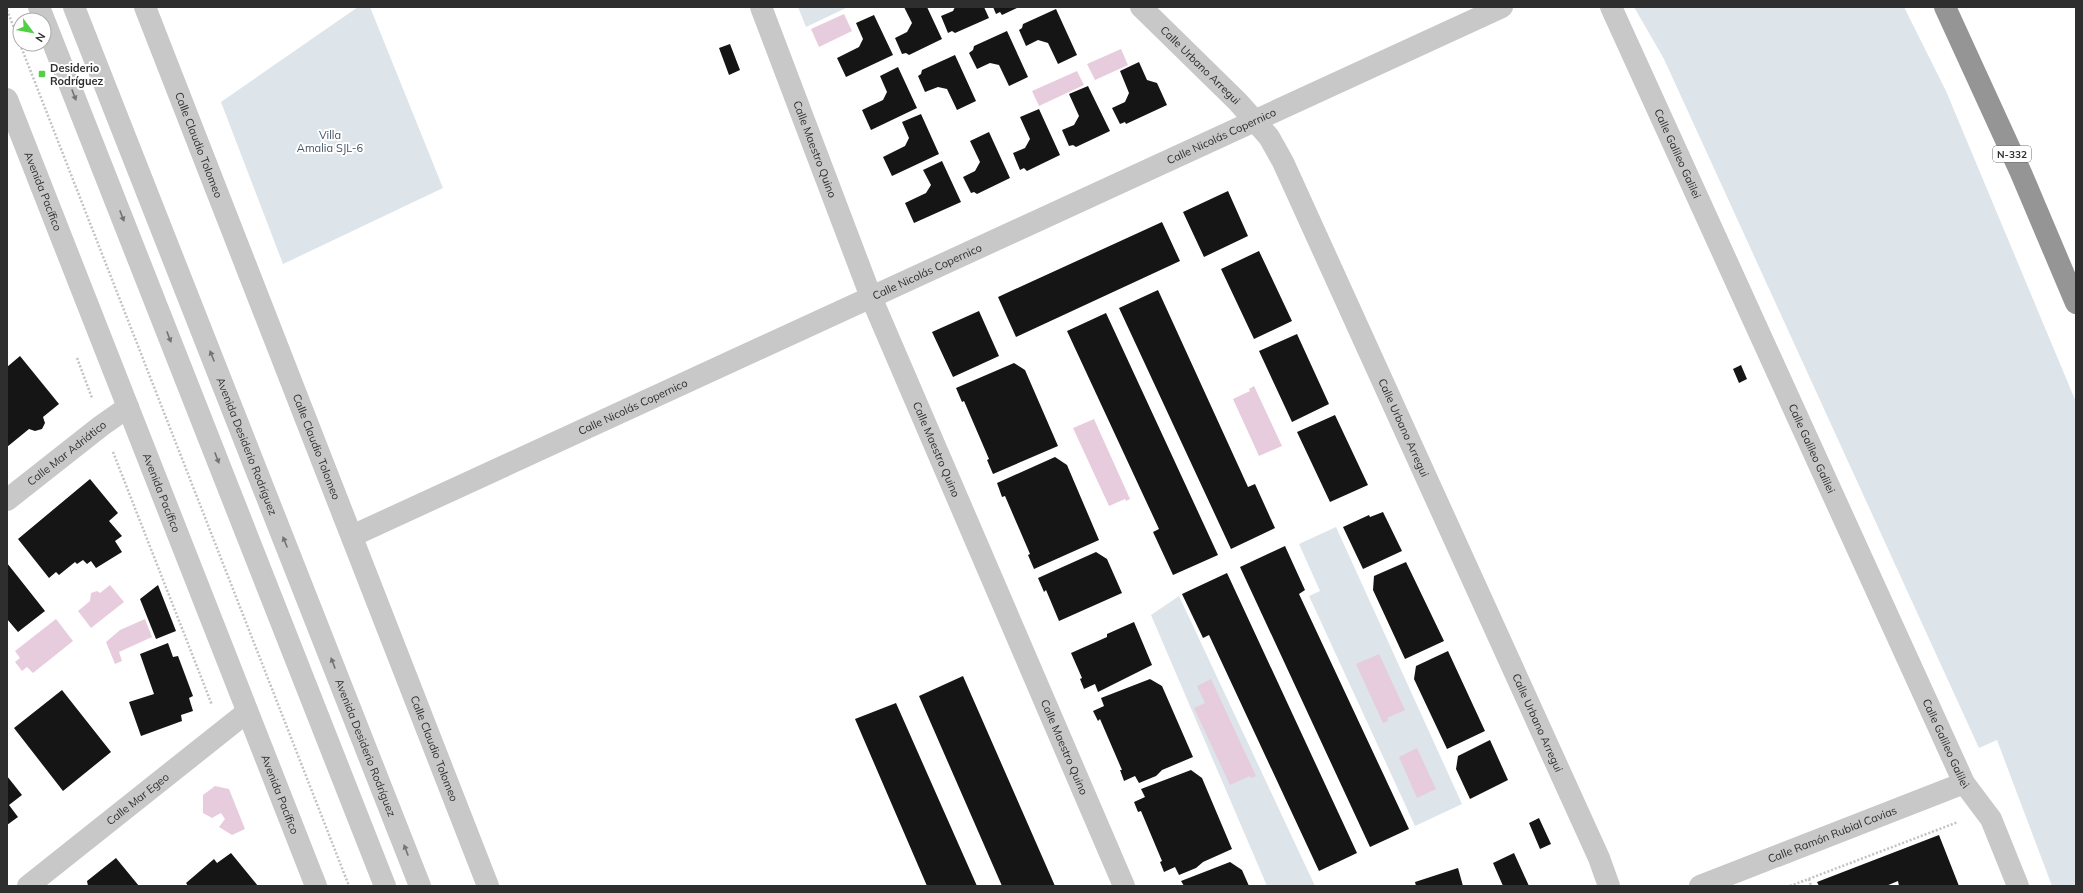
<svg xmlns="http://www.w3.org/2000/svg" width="2083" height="893" viewBox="0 0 2083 893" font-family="Mulish,sans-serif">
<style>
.green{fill:#dde4ea}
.water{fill:#e7ccdd}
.building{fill:#151515}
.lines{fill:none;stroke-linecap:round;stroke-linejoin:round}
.path{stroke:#c2c2c2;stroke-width:2.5;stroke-dasharray:2 2;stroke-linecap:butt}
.minor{stroke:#c8c8c8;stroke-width:22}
.highway{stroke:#959595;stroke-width:22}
.oneway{fill:#737373}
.poi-dot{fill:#51d045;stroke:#fff;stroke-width:1.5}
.labels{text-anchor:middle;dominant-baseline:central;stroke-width:4;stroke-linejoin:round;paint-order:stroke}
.shield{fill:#fff;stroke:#6d6d6d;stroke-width:1}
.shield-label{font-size:10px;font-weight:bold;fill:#2e2e2e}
.street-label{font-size:11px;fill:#2e2e2e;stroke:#fff}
.poi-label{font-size:11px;font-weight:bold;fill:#2e2e2e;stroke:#fff;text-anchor:start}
.park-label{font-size:11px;fill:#415264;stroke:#fff}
</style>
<rect width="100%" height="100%" fill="#fff"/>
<path class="green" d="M358,7H370L443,188L283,264L221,102Z
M798,7H848L806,27Z
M1634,7H1904L1946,91L2076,402V886H2052L1997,740L1979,748L1664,59Z
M1336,527L1462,804L1415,826L1309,596L1320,591L1299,544Z
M1179,596L1315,886H1267L1151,615Z"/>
<path class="water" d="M844,14L852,31L819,47L811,29Z
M1121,49L1128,65L1095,80L1087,64Z
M1077,71L1084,85L1039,106L1032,91Z
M1254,386L1282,446L1259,456L1233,399L1250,391L1249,389Z
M1094,419L1130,499L1126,501L1125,499L1109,506L1073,428Z
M110,585L124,602L91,628L78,611L90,601L91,593L97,591L100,593Z
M56,619L73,641L33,673L27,667L22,671L15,662L20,658L15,651Z
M145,619L152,637L119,652L122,661L115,664L106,642L120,630Z
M1379,654L1405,710L1387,718L1388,721L1383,723L1356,664Z
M1211,679L1256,776L1251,778L1250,776L1230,785L1194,708L1205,703L1197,686Z
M1417,748L1436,789L1417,798L1399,757Z
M215,786L229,789L245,829L232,835L219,827L225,819L221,813L212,818L203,813V795Z"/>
<path class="building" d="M904,7H927L942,39L909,55L906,53L902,54L895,38L907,32L912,23Z
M955,7H984L989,18L955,33L952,31L948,33L941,16L953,11Z
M993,7H1019L1002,15L1000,12L996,14Z
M1056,9L1077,55L1058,64L1048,43L1038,40L1026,46L1019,30L1022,28L1023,24Z
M874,15L893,55L846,77L837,58L859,47L863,39L856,23Z
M1007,31L1028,77L1009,86L999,65L990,63L977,69L969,53L973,50L974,46Z
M730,44L740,70L729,75L719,48Z
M955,55L976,101L957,110L947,89L938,87L925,92L918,76L921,74L922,70Z
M1139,62L1147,80L1157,83L1167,105L1126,124L1125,122L1120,124L1112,108L1125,102L1129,93L1120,71Z
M898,67L917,108L871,130L862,110L883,100L887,92L880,76Z
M1088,86L1110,131L1076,147L1073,145L1069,146L1062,130L1074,125L1079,116L1069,94Z
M1039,109L1060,155L1027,171L1024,168L1020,170L1013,153L1025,148L1030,139L1020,117Z
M921,114L939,154L892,176L883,157L905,146L909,138L902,122Z
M989,132L1010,178L977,194L974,192L971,193L963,177L975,171L980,162L970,141Z
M942,161L961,202L914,223L905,203L926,193L931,185L923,170Z
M1228,191L1248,236L1204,257L1183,212Z
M1162,222L1180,261L1016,337L998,297Z
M1259,251L1292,321L1254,339L1221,269Z
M1158,290L1248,487L1255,484L1275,528L1231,549L1119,308Z
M979,311L999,356L953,377L932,332Z
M1106,313L1218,555L1173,575L1153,532L1159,529L1067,331Z
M1297,334L1329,404L1292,422L1259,351Z
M20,356L59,404L43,417L45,423L42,429L35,431L29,429L7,447V367Z
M1014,363L1025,370L1058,446L993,474L987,460L989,459L964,401L962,402L956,388Z
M1741,365L1747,379L1739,383L1733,369Z
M1335,415L1368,485L1330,502L1297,432Z
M1055,457L1067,465L1099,540L1034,569L1028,555L1030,554L1005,496L1002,497L997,483Z
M90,479L118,513L109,521L122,536L115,541L122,552L96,568L91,561L87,564L83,560L77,564L75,562L59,575L56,572L49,578L18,539Z
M1383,512L1402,551L1363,569L1343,527L1369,515L1370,517Z
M1285,546L1305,590L1299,594L1409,829L1370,847L1240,567Z
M1096,552L1107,559L1122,593L1059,621L1046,590L1044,592L1038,578Z
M1406,562L1444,641L1405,659L1373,590L1374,576Z
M7,563L45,611L18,632L7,619Z
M1227,573L1357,853L1319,871L1209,635L1203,638L1182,594Z
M158,585L176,631L156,639L140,599Z
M1134,622L1152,665L1098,692L1095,684L1084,689L1080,679L1082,678L1071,653L1107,637V634Z
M168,643L173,657L178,656L193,696L189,698L193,711L181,715L182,721L141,736L129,702L154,694L140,654Z
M1448,651L1485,731L1447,749L1414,679L1416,666Z
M963,676L1055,886H1002L919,696Z
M1150,679L1162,686L1193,757L1162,770L1156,776L1139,783L1135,776L1124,781L1120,770H1122L1100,719L1098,721L1093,711L1104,706L1101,698Z
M62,690L111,752L63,791L14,728Z
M896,703L977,886H927L855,719Z
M1490,740L1508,780L1470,799L1456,769L1458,756Z
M1191,770L1202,778L1232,849L1203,862L1196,868L1179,875L1175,867L1164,872L1160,862L1162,861L1141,811L1138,812L1134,802L1145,797L1141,789Z
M7,776L22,795L9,805L18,817L7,825Z
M1539,818L1551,844L1540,849L1529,823Z
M1939,835L1959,886H1899L1898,881L1886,886H1819L1817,882Z
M231,853L258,886H188L186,883L214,859L217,863Z
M1514,853L1529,886H1503L1493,863Z
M116,858L139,886H88L87,881Z
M1230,862L1242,870L1249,886H1184L1181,881Z
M1458,868L1463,886H1416L1415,882Z"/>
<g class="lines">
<path class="path" d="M7,10L20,43
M20,44L349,886
M77,358L92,398
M113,452L212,705
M1809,879L1811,886
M1790,886L1958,822"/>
<g class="minor">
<path d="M39,7L385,886"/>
<path id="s1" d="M74,7L420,886"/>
<path id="s2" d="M145,7L488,886"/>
<path id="s3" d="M761,7L871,297L1124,886"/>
<path id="s4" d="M1141,7L1238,102L1269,137L1283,162L1599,858L1609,886"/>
<path id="s5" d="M1611,7L1964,783L1991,819L2018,886"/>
<path id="s6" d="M7,99L316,886"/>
<path id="s7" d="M7,500L101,426L128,407"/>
<path id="s8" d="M352,536L1502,7"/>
<path id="s9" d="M28,886L247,712"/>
<path id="s10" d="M1700,886L1964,783"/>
</g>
<path class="highway" d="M1945,7L2021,173L2076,303"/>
</g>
<defs><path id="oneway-solid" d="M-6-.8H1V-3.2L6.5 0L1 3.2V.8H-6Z"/></defs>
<g class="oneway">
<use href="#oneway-solid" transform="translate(74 95) rotate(69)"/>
<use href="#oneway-solid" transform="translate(122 216) rotate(69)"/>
<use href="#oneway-solid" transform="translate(169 337) rotate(69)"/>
<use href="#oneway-solid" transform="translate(212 356) rotate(-112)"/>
<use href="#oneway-solid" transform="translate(217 458) rotate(69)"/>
<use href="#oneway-solid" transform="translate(285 542) rotate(-112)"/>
<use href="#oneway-solid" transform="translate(333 663) rotate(-111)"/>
<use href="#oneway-solid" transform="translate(406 850) rotate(-111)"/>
</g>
<rect class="poi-dot" x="38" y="70" width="8" height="8" rx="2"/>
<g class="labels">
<rect class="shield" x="1993" y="146" width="38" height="16" rx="3"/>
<g class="shield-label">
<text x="2012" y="154">N-332</text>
</g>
<g class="street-label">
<text stroke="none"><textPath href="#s4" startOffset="83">Calle Urbano Arregui</textPath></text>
<text stroke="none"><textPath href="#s8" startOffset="957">Calle Nicolás Copernico</textPath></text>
<text stroke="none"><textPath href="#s2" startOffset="148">Calle Claudio Tolomeo</textPath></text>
<text stroke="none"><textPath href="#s3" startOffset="152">Calle Maestro Quino</textPath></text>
<text stroke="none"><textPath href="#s5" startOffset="161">Calle Galileo Galilei</textPath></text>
<text stroke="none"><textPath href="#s6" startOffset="99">Avenida Pacífico</textPath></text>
<text stroke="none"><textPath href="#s8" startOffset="633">Calle Nicolás Copernico</textPath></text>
<text stroke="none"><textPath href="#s8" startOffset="309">Calle Nicolás Copernico</textPath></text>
<text stroke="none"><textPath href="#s4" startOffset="503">Calle Urbano Arregui</textPath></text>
<text stroke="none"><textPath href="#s1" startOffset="472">Avenida Desiderio Rodríguez</textPath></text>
<text stroke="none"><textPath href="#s2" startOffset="472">Calle Claudio Tolomeo</textPath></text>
<text stroke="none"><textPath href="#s5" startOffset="485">Calle Galileo Galilei</textPath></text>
<text stroke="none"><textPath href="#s3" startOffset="476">Calle Maestro Quino</textPath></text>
<text stroke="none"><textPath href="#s7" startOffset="76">Calle Mar Adriático</textPath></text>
<text stroke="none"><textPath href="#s6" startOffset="423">Avenida Pacífico</textPath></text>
<text stroke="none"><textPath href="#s4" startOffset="827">Calle Urbano Arregui</textPath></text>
<text stroke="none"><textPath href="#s5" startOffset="809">Calle Galileo Galilei</textPath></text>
<text stroke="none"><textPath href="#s3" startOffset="800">Calle Maestro Quino</textPath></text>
<text stroke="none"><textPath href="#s1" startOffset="796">Avenida Desiderio Rodríguez</textPath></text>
<text stroke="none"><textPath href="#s2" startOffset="796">Calle Claudio Tolomeo</textPath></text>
<text stroke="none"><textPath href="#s6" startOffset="747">Avenida Pacífico</textPath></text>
<text stroke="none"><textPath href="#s9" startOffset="140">Calle Mar Egeo</textPath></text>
<text stroke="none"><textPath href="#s10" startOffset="142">Calle Ramón Rubial Cavias</textPath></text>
</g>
<g class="poi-label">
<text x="50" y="68">Desiderio<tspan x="50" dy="13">Rodríguez</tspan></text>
</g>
<g class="park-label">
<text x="330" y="135">Villa<tspan x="330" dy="13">Amalia SJL-6</tspan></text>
</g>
</g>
<rect width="2083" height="893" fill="none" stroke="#2e2e2e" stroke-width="16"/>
<g transform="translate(32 32) rotate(122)"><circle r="19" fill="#ffffff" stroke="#ababab"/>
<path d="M0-3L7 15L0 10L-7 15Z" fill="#51d045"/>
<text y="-6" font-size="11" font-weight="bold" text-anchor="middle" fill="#2e2e2e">N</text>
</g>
</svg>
